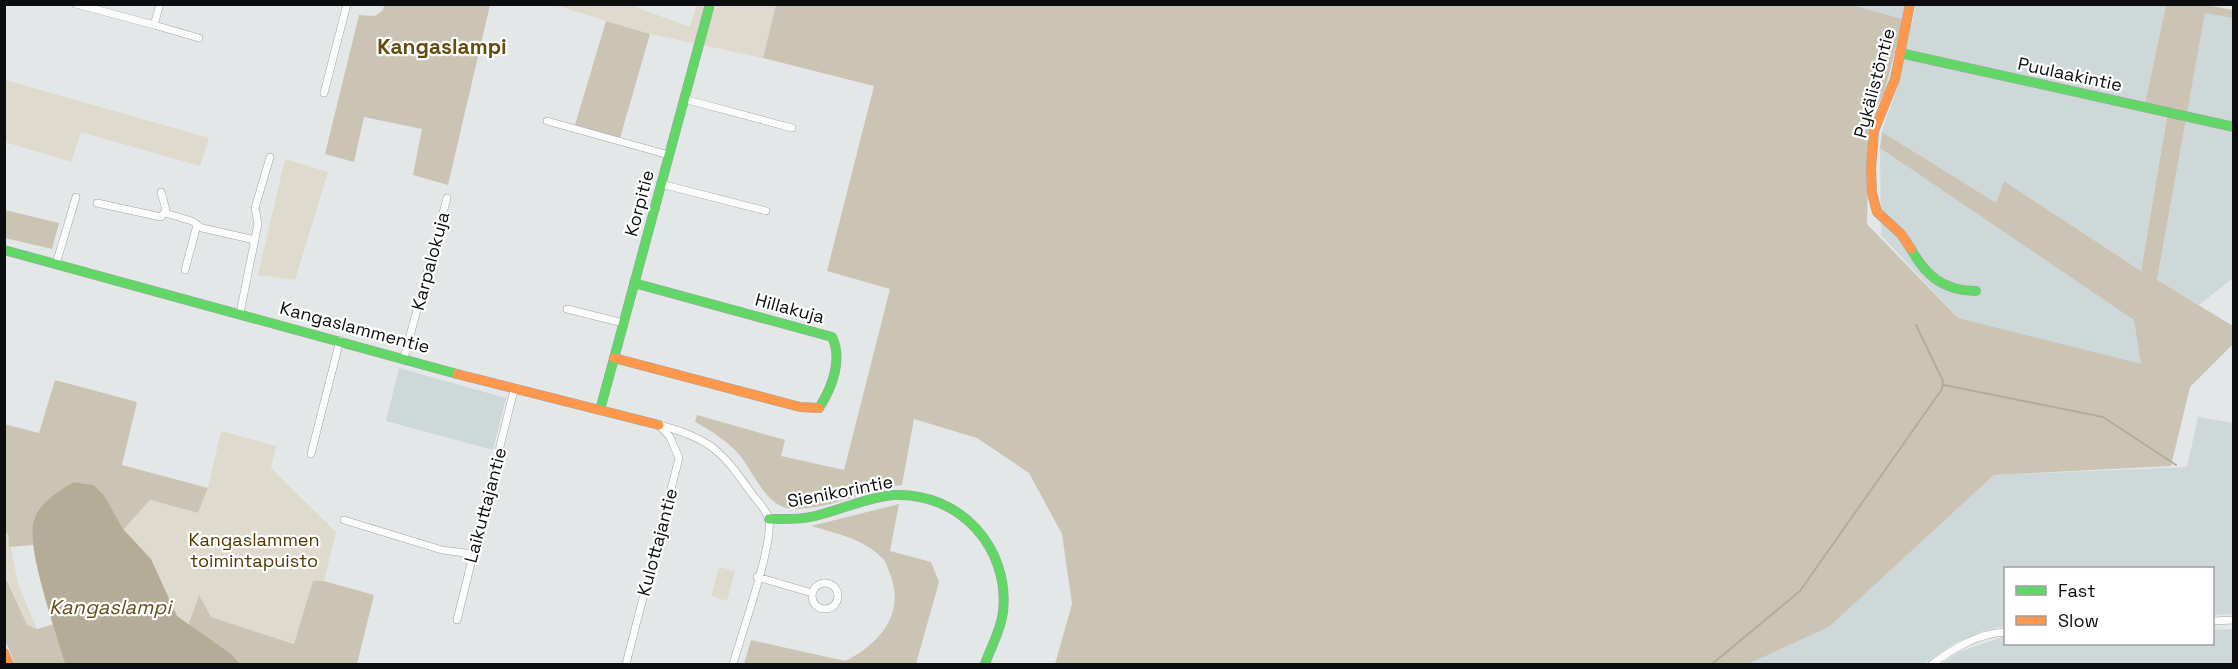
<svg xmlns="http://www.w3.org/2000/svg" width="2238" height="669" viewBox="0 0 2238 669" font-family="'Space Grotesk',sans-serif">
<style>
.built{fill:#ced8d9}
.green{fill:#dfdace}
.forest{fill:#cbc4b5}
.water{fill:#b5ac98}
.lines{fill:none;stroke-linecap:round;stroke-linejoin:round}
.stream{stroke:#b5ac98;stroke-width:2}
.street-casing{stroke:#a2a4a5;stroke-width:8}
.fast-casing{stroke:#a2a4a5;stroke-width:10}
.slow-casing{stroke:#a2a4a5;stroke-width:10}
.street{stroke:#fbfbfc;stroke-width:7}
.fast{stroke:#63d668;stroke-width:9}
.slow{stroke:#ff974d;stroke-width:9}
.labels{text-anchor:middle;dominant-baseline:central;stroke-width:4.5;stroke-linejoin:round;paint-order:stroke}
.street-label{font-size:18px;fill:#0b0d0e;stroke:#fff}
.park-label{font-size:18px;fill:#4e3700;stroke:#fff}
.water-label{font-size:20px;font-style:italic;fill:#664e1e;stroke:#fff}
.quarter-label{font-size:21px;font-weight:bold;fill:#664b11;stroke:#fff}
</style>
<rect width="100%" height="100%" fill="#e3e7e8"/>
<path class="built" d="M1852,5H1906L1903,19Z
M1916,5H2166L2143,111L2167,116L2141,271L2004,181L1996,204L1882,132L1896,91Z
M2205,12L2233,18V278L2199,305L2157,281Z
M1880,148L2135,320L2142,365L1958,318L1881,235Z
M399,368L506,398L493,450L386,421Z
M2198,417L2233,423V614L2213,615L2212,568H2006L2005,626L1983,631L1955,643L1923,664H1748L1829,627L1994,475L2187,467Z
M2233,629V664H1940L1959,652L2002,637H2005L2006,644H2212L2213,630Z"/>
<path class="green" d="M555,5H630L690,27L697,5L716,9L718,5H776L763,58L650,34Z
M5,80L209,138L200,166L81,132L71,162L5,142Z
M285,159L328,172L295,280L258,275Z
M221,431L276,446L271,468L336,532L324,581L313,582L295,644L211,617L199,596L188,626L177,616L151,559L123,530L150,500L198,513L208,488Z
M8,532L18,584L37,629L27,626L5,574V533Z
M719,567L735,571L727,601L711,596Z"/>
<path class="forest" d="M384,5H490L448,185L413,175L422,129L364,117L354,162L325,154L359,15L375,16L383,10Z
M776,5H1852L1903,19L1885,91L1869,123L1867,224L1958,318L2141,364L2134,320L1880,148L1882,132L1996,203L2004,181L2141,271L2167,117L2143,112L2166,5H2206L2233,10V18L2205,13L2157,280L2233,326V344L2190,387L2171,466L1994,475L1829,627L1748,664H1055L1072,604L1062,534L1029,473L977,438L914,419L902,485C866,490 830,509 794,509C765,509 753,469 737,452C724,439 710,430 695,422L697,415L785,440L781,456L844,470L890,289L827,271L874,86L763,58Z
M606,21L650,34L620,138L575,125Z
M5,210L59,223L52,249L5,238Z
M55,380L137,402L122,465L208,488L198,513L150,500L123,530L104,495L94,485L74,482L34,519L33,545L9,547L8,533H4V424L39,433Z
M899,504L890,551L931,562L939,582L916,664H744L751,640L845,661C879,644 906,614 890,574C888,569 886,561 882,558C864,539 835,533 811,526Z
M4,574L27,625L37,629L54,624L65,664H15L5,640Z
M313,581H324L374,595L357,664H240L231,654L188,626L199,595L211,617L294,644Z"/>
<path class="water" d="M74,482L94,485L104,495L123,529L151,559L177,616L231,654L240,664H65C57,634 25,547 34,520C39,503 60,490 74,482Z"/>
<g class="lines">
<path class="stream" d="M1944,385L2103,417L2176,465
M1712,664L1800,591L1942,389L1943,381L1916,325"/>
<defs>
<path id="street" d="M76,4L154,25L160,4
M154,25L199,38
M324,93L347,4
M684,99L792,128
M547,121L669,155
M661,184L766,211
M97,203L161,217L166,210L161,192
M165,213L192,221L202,228L255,240
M56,264L76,197
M185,270L197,225
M567,309L623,323
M240,313L258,224L255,208L270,157
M404,358L447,198
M659,425C710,438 722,451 752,494C758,502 768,511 769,521C773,545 741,636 733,664
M311,454L340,340
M344,520L442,550L473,554
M757,577L812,593
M812 596a13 13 0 1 1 26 0a13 13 0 1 1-26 0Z
M457,620L514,390
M2212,621L2234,620
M626,664L679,458L670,437L659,425
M1932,664C1953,649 1978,633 2006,632"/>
<path id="fast" d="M1900,53L2234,127
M1911,249C1926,276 1944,291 1976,291
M4,250L457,374
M634,283L832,337C843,359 832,388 819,408
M600,410L710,4
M769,519C784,519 800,520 815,516C841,510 867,497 894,495C960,492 1010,548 1003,612C1001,630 991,647 985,664"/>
<path id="slow" d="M1910,4L1895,79L1874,131L1871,168L1872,193L1877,212L1901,234L1911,249
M614,358L800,407L819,408
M457,374L659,425
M4,653L9,664"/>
</defs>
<use href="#street" class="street-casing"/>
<use href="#fast" class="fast-casing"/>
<use href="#slow" class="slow-casing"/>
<use href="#street" class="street"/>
<use href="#fast" class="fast"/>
<use href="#slow" class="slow"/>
</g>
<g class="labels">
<g class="street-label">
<text transform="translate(2070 74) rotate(12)">Puulaakintie</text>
<text transform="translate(1874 83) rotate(-75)">Pykälistöntie</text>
<text transform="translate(639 203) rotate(-75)">Korpitie</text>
<text transform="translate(430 261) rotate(-75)">Karpalokuja</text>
<text transform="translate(790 308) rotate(15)">Hillakuja</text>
<text transform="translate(355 327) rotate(15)">Kangaslammentie</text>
<text transform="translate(840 491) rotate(-11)">Sienikorintie</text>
<text transform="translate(485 505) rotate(-75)">Laikuttajantie</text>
<text transform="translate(657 542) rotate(-75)">Kulottajantie</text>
</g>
<g class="park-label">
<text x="254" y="539">Kangaslammen<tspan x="254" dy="21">toimintapuisto</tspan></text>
</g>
<g class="water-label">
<text x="110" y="607">Kangaslampi</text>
</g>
<g class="quarter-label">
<text x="442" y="46">Kangaslampi</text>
</g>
</g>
<rect width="2238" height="669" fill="none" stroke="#0b0d0e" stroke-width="12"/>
<rect x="2004" y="567" width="210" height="78" fill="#ffffff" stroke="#9d9e9f" stroke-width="1.5"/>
<rect x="2016" y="586" width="30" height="9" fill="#63d668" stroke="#9d9e9f" stroke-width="1.5"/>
<text x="2058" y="597" font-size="18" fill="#0b0d0e">Fast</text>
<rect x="2016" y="616" width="30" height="9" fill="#ff974d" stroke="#9d9e9f" stroke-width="1.5"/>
<text x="2058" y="627" font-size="18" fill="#0b0d0e">Slow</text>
</svg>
